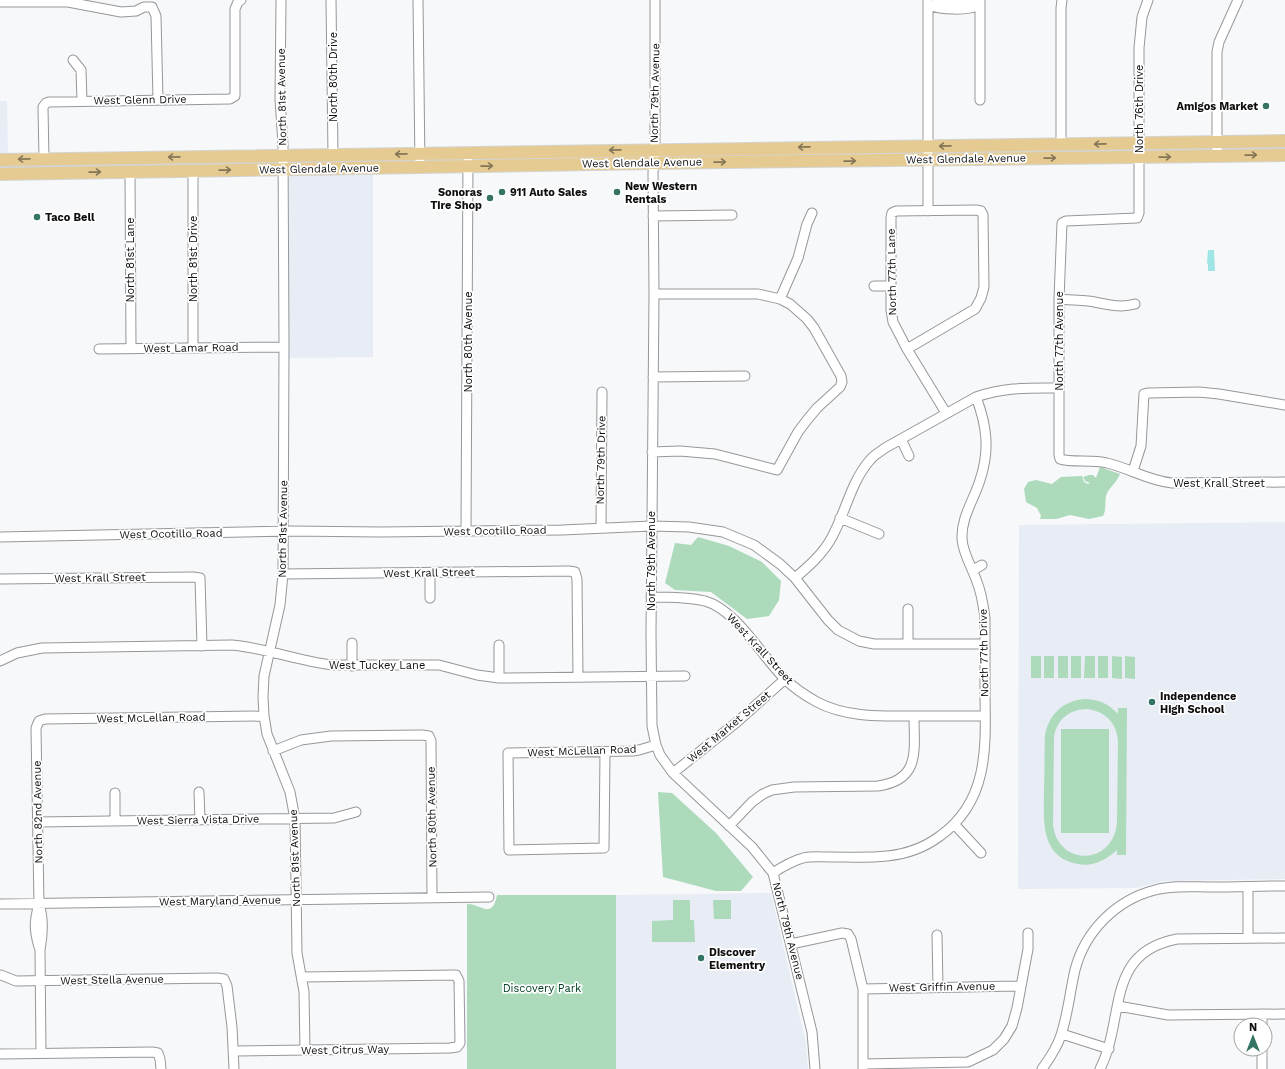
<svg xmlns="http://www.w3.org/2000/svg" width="1285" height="1069" viewBox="0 0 1285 1069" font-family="'Work Sans',sans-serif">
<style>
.built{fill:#e7ecf5}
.green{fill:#acdabb;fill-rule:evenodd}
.water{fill:#a0e5e5}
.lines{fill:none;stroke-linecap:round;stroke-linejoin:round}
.minor-casing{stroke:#959799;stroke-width:11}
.major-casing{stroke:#d4d4d4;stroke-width:14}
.minor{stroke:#fff;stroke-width:9}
.major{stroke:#e5cb91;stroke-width:12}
.oneway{stroke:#847656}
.poi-dot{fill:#337464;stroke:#fff;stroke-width:1.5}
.labels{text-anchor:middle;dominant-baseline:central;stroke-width:3.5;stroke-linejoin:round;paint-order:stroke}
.street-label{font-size:11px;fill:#0e0e0f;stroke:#fff}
.poi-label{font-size:11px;font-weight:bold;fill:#0e0e0f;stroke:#fff;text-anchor:start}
.park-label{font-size:11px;fill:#024021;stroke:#fff}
</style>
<rect width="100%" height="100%" fill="#f6f8fa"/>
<path class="built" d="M0,101H7L8,155H0Z
M373,173V357L289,358V178L292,175Z
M1285,522V879L1164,881L1136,888L1018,889L1019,525Z
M771,893L806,1043L808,1069H616V895Z"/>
<path class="green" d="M1100,467L1120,474C1117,482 1111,486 1107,493C1104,500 1107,509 1103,516L1089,519L1070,515L1056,519H1040L1041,516L1037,508L1026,502L1024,489L1028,482L1036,480L1052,484L1061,477L1082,476L1084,482L1088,484L1090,483L1085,481L1083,477L1089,475H1093L1096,478Z
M698,537L729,546L762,562L781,581L779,600L769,616L747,619L711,592L675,590L665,583L675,543L691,545Z
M1031,656H1041V678H1031Z
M1044,656H1054V678H1044Z
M1058,656H1068V678H1058Z
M1071,656H1081V678H1071Z
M1085,656H1095V678H1084Z
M1098,656H1108V678H1098Z
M1112,656L1122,657V679L1112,678Z
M1125,656L1135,657V679L1125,678Z
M1084,699C1098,699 1109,704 1118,714V708H1127L1126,855H1117V850C1106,860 1093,867 1078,864C1039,857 1044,819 1044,789C1045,771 1044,754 1045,736C1048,715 1063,701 1084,699ZM1087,709C1105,711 1117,723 1118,741L1117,822C1114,866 1058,867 1053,825L1054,739C1055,721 1069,709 1087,709Z
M1061,729H1109V833H1061Z
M658,792L672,793L716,833L753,877L741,891H716L663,877Z
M497,895H616V1069H467V904C480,903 492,921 497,895Z
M673,900H690V920H694L695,942H652V921L673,920Z
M713,900H731V919H714Z"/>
<path class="water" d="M1208,250H1214L1215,271H1208V264L1207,263Z"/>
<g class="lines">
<defs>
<path id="minor" d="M281,0L280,99L283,145L284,347L283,574L280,605L264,676L263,697L264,716L267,734L290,792L295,819L297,953L304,992L305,1050
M331,0L333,155
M418,0L420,167
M655,0V142L653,173L654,294L651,634L652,726L656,745L660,755L673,773L752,847L773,873L812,1032L815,1069
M928,0V211
M980,0V100
M1148,0L1142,17L1139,48V213L1137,218L1066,221L1062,223L1059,299V455L1060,459C1072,463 1092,459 1107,463C1129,468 1149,481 1172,483L1285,482
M0,2H68L121,12L136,11L144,7H152L156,16L158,100
M937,2H973L980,5
M928,5C942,10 966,11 980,5
M73,60L81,70L82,101
M1061,144V8L1062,0
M1217,156V52L1219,42L1238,0
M44,159L43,107L46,103L49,102L230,99L235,96V9L238,2L241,0
M193,171V348
M130,172L131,348
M653,216L732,215
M874,286H891
M780,299L798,258L807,224L812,213
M1059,299C1068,300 1078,300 1088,301C1104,303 1118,309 1135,304
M99,349L284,347
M907,349L975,309L981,298L984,287L983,215L981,211L976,210L896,211L892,213L891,218V310L893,322L907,349L946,413
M653,377L745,376
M901,439L909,456
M652,452L680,451L715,454L777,470L798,432L807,420L817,408L840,387L842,382L841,376L814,328L807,319L790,304L780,299L758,294H654
M1133,471L1141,446L1144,394L1149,393L1199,392L1219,394L1285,405
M840,518L879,534
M601,528L602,392
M466,531L468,160
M0,537L290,531L381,532L562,530L652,526L689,527L723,532L754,545L780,564L795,578L828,620L838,630L859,641L874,644H985
M973,570L982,565
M430,573V598
M283,574L569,571L575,572L577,579L578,677
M795,578C809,566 823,554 832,537C846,511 851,482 870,460C874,455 880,452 885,448L976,397C1005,387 1028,388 1058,388
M0,579L193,577L200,578L202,646
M651,597C669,597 688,597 705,601C737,610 762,657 785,679C794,688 806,696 817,702C847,718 883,716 915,716C939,716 962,716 985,716
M908,609V644
M352,643V666
M499,645V678
M0,661L17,653L42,648L232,645C266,648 298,661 332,665H439L477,675L499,678L685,676
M273,751L301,740L331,736L422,735L429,736L431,741L432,898
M605,752L604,848L509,850L508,753L633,751L639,750L656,745
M673,773L737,722L785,679
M199,792L200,820
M115,821V793
M38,822L334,818L356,812
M955,825L981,853
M729,826L752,802L763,794L772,790L794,787L878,786C921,780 914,750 914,716
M773,873C782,867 792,861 803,858C812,856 821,857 830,857C849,857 868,858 887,856C907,854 924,848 940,836C988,802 986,749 985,696C985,670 985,644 985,618C983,605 982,594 977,582C972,567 963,554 962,539C961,517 974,500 980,480C990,450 987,426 976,397
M1248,887V938
M0,904L489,897
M937,935L938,987
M791,944L842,933L848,934L851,939L863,989V1069
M39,947C34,930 34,921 39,904
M1,975L16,981L217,978L224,979L227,986L232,1027L234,1069
M863,989L1021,986
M1118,1006L1168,1015L1285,1014
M1262,1025V1014
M1062,1034L1109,1049
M234,1051L450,1048L457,1047L460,1043L459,981L456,975L302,977
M41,1053L40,950C43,934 44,919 39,904L36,728L39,721L45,719L264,716
M0,1054L152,1052L158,1053L160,1059L161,1069
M863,1064L968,1062L993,1050L1004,1039L1012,1026L1017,1008L1028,949V933
M1042,1069C1050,1058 1057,1048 1061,1035C1068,1014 1070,991 1075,970C1085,931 1116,900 1155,890C1173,885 1193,887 1212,887C1236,887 1261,886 1285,886
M1100,1069C1126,1018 1104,953 1177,939L1285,938
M1262,1069V1049"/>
<path id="major" d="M0,160L1285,141
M0,174L653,163L1285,155"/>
</defs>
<use href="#minor" class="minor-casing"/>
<use href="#major" class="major-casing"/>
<use href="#minor" class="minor"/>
<use href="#major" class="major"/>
</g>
<defs><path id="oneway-shaft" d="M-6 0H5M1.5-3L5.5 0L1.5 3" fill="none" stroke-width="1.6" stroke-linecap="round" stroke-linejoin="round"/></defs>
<g class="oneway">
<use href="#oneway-shaft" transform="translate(1100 144) rotate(179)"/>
<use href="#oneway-shaft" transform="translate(945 146) rotate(179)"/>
<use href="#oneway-shaft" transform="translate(804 147) rotate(179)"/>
<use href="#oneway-shaft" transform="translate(615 150) rotate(179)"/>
<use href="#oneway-shaft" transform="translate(401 154) rotate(179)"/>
<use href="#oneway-shaft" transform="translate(1251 155) rotate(-1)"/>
<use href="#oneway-shaft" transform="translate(174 157) rotate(179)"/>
<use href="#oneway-shaft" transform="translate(1165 157) rotate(-1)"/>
<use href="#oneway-shaft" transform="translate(1050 158) rotate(-1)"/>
<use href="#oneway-shaft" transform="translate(24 159) rotate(179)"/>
<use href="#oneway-shaft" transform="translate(850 161) rotate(-1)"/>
<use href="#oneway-shaft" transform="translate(720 162) rotate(-1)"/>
<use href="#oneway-shaft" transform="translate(487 166) rotate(-1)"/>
<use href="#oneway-shaft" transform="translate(225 170) rotate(-1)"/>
<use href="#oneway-shaft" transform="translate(95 172) rotate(-1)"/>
</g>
<g class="poi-dot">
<circle cx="1266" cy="106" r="4"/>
<circle cx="502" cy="192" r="4"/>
<circle cx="617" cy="192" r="4"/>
<circle cx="490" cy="198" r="4"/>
<circle cx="37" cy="217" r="4"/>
<circle cx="1152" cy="702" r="4"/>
<circle cx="701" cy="958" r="4"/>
</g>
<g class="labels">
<g class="street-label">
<text transform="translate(333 77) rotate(-90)">North 80th Drive</text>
<text transform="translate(655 93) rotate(-89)">North 79th Avenue</text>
<text transform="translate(282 97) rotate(-91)">North 81st Avenue</text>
<text transform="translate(140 100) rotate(-1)">West Glenn Drive</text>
<text transform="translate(1139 109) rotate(-90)">North 76th Drive</text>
<text transform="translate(966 159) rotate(-1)">West Glendale Avenue</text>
<text transform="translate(642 163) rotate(-1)">West Glendale Avenue</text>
<text transform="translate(319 169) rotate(-1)">West Glendale Avenue</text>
<text transform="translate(193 259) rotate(-90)">North 81st Drive</text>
<text transform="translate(130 260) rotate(-90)">North 81st Lane</text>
<text transform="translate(892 272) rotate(-91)">North 77th Lane</text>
<text transform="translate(1059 341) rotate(-90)">North 77th Avenue</text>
<text transform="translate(468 342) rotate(-90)">North 80th Avenue</text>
<text transform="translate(191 348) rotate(-1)">West Lamar Road</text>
<text transform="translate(601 460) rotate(-89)">North 79th Drive</text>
<text x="1219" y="483">West Krall Street</text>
<text transform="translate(283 529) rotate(-89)">North 81st Avenue</text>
<text transform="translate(495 531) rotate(-1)">West Ocotillo Road</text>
<text transform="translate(171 534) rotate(-1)">West Ocotillo Road</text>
<text transform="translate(651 561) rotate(-90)">North 79th Avenue</text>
<text transform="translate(429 573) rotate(-1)">West Krall Street</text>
<text transform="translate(100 578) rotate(-1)">West Krall Street</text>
<text transform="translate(760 649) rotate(47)">West Krall Street</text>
<text transform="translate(984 653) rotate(-91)">North 77th Drive</text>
<text x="377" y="665">West Tuckey Lane</text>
<text transform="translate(151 718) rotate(-1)">West McLellan Road</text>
<text transform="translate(729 727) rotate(-40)">West Market Street</text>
<text transform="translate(582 751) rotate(-2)">West McLellan Road</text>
<text transform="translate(38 812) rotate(-91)">North 82nd Avenue</text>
<text transform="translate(432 817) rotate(-91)">North 80th Avenue</text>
<text transform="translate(198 820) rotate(-1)">West Sierra Vista Drive</text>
<text transform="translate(295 858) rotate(-92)">North 81st Avenue</text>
<text transform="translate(220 901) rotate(-1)">West Maryland Avenue</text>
<text transform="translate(788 931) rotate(76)">North 79th Avenue</text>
<text transform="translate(112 980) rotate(-1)">West Stella Avenue</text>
<text transform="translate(942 987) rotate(-1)">West Griffin Avenue</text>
<text transform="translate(345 1050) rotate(-1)">West Citrus Way</text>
</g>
<g class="poi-label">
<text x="1258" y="106" text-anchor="end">Amigos Market</text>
<text x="625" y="186">New Western<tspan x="625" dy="13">Rentals</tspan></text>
<text x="482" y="192" text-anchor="end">Sonoras<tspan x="482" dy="13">Tire Shop</tspan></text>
<text x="510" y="192">911 Auto Sales</text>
<text x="45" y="217">Taco Bell</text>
<text x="1160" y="696">Independence<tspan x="1160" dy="13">High School</tspan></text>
<text x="709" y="952">Discover<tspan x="709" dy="13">Elementry</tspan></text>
</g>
<g class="park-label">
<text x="542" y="988">Discovery Park</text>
</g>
</g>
<g transform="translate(1253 1037)"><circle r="19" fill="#ffffff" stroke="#9f9f9f"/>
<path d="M0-3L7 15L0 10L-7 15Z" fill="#337464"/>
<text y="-6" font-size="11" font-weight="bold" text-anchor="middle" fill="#0e0e0f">N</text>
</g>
</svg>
